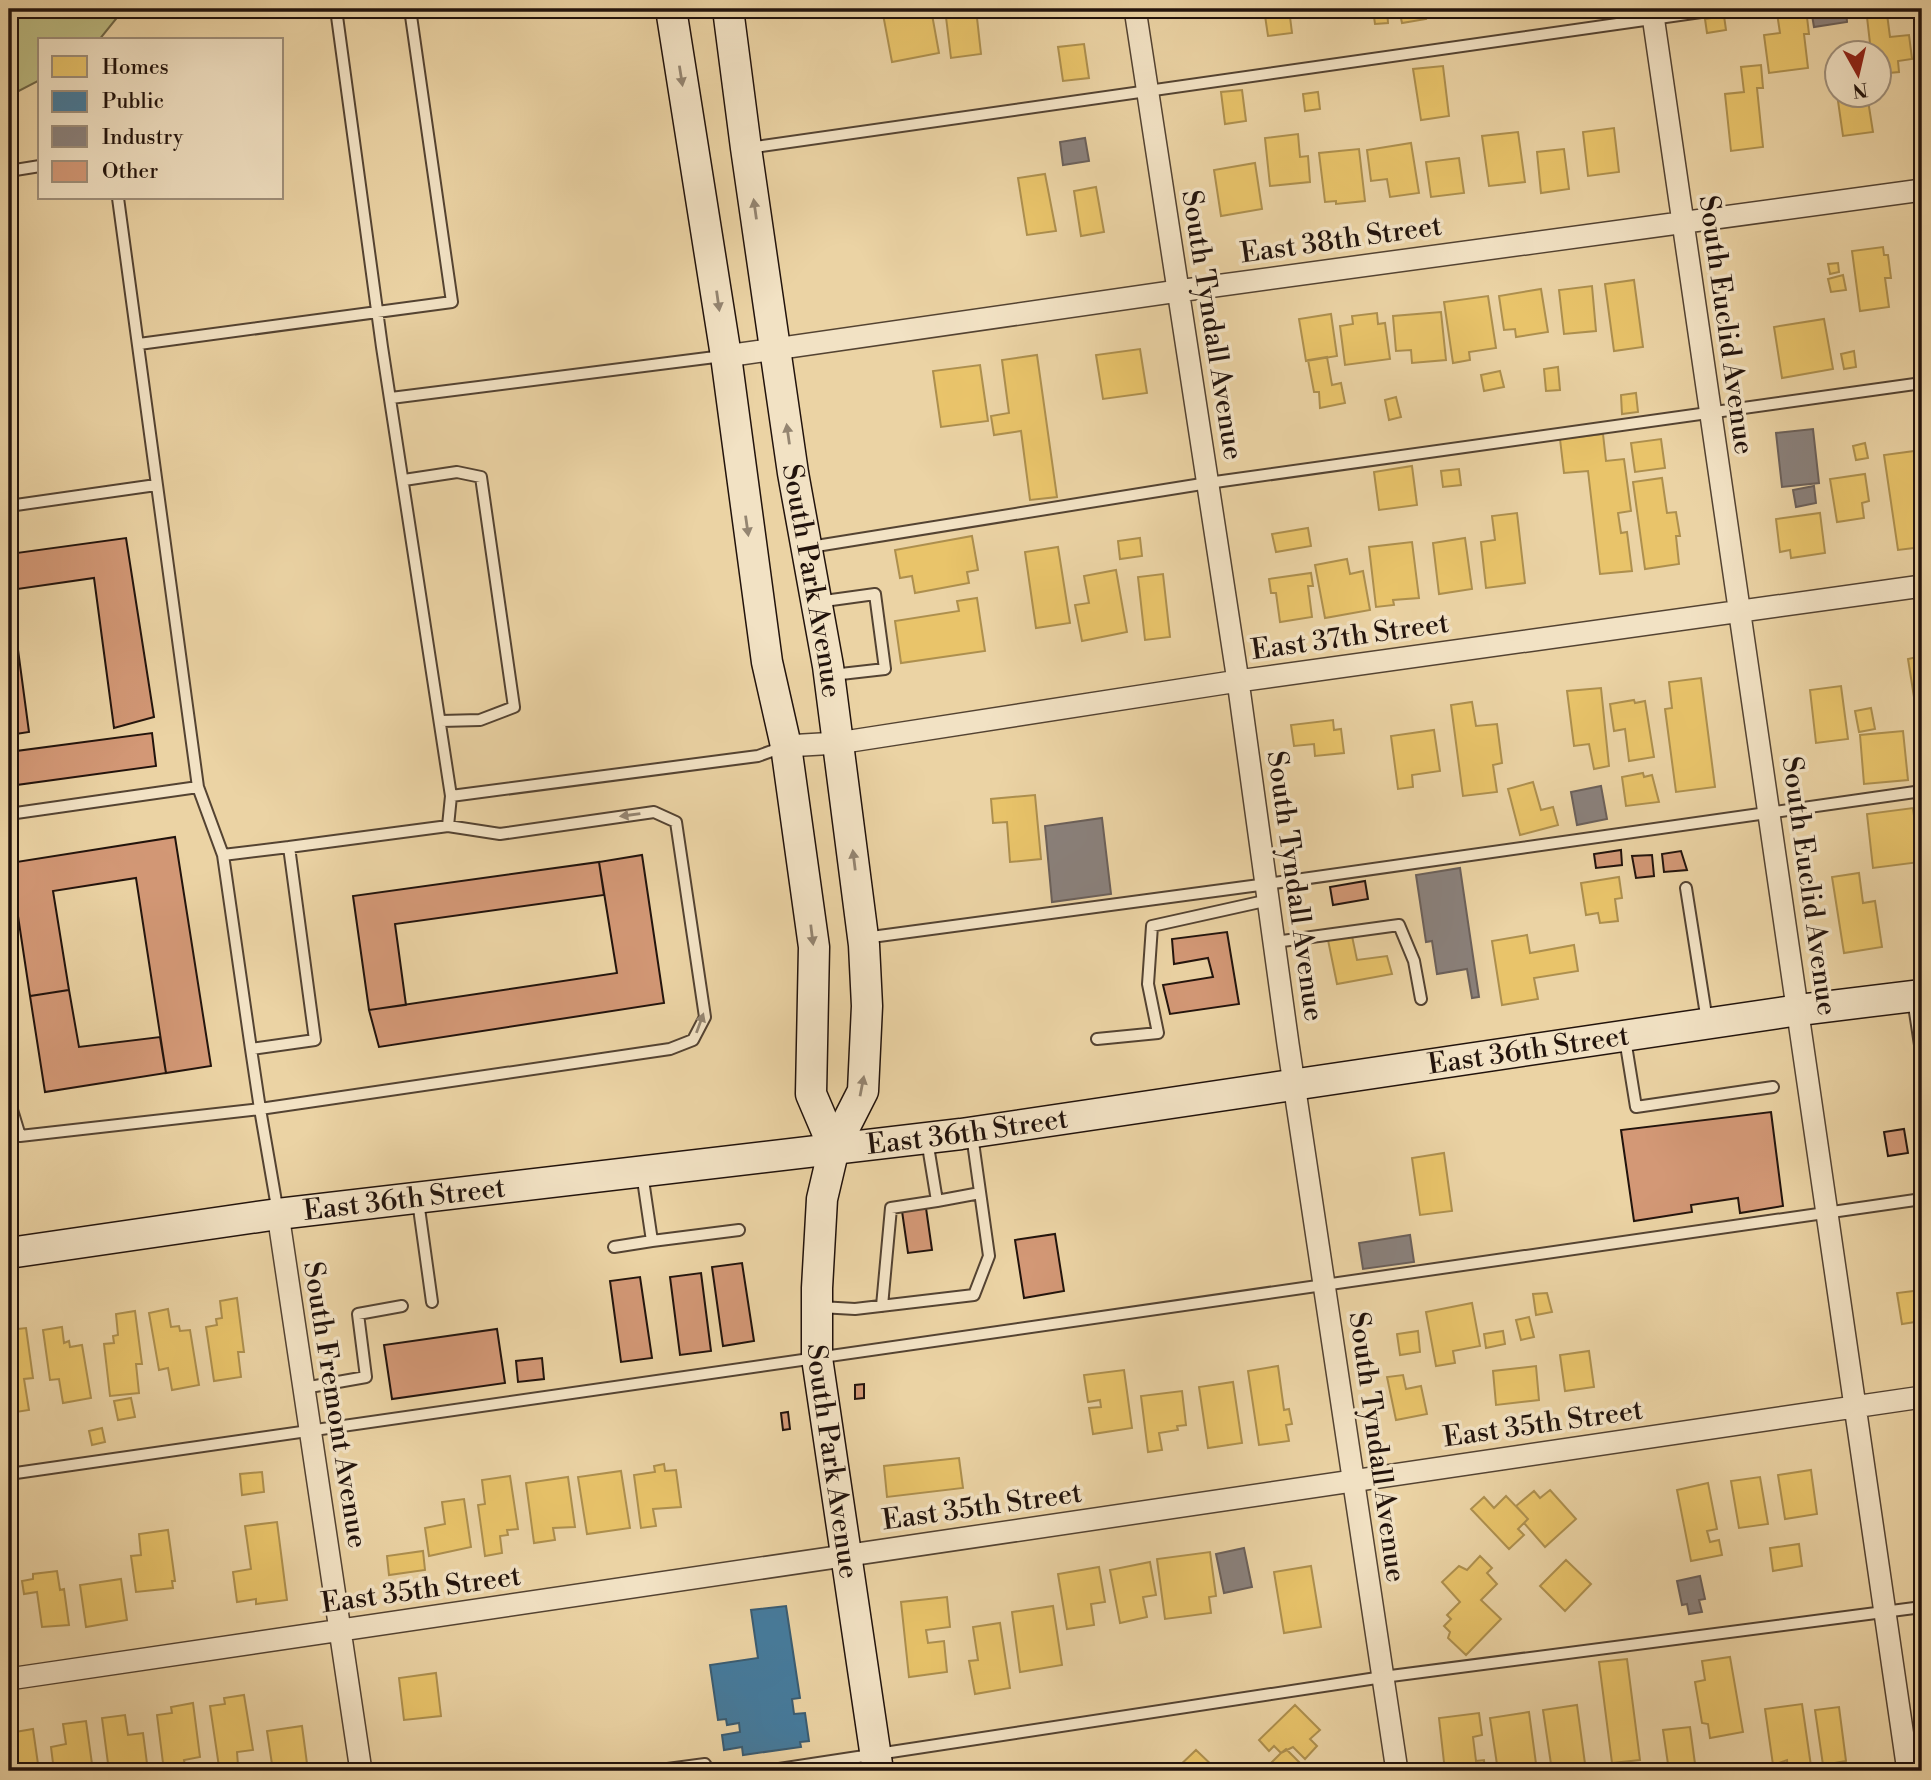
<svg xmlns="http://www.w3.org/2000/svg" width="1931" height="1780" viewBox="0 0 1931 1780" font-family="'Libre Bodoni',serif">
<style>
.green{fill:#bcbb82;stroke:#6f6747;stroke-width:2}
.homes{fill:#e9c46a;stroke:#ad8f4e;stroke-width:2}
.public{fill:#457b9d;stroke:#3a5c72;stroke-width:2}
.industry{fill:#8a817c;stroke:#6b605a;stroke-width:2}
.building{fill:#d39876;stroke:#22130c;stroke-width:2}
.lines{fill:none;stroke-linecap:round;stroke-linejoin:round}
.service-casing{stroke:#544332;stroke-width:14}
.minor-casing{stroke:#544332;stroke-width:24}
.secondary-casing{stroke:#22130c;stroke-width:33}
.service{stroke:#f2e2c4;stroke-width:10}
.minor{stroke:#f2e2c4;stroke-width:21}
.secondary{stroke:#f2e2c4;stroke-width:30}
.oneway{fill:#948571}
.labels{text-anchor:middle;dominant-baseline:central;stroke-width:7;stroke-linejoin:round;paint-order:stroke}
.street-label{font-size:28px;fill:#22130c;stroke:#f2e2c4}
</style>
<rect width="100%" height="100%" fill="#ebd3a4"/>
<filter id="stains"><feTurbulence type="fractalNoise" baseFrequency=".00286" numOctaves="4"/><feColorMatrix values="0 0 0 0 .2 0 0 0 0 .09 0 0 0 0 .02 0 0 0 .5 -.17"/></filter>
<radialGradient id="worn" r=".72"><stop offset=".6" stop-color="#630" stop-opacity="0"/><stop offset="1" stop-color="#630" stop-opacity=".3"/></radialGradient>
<path class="green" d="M9,9H124L99,40H40V80L9,96Z"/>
<path class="homes" d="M882,9H931L939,53L892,62Z
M945,9H976L981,54L951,58Z
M994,9H1023L1024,12L995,17Z
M1264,9H1289L1292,33L1268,36Z
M1298,9H1319V12L1299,15Z
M1387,9L1388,23L1375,24L1373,10Z
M1399,9H1424L1426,19L1402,23Z
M1806,9L1809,34H1804L1808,68L1769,73L1764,35L1780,33L1777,13Z
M1917,9H1922V33H1918Z
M1887,14L1890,37L1909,35L1912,59L1898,61L1899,72L1878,74V52H1871L1867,17Z
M1724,16L1726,30L1707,33L1705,19Z
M1084,44L1089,78L1063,81L1058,47Z
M1761,65L1763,88H1757L1763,147L1731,151L1725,94L1744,92L1741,67Z
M1443,66L1449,116L1421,120L1413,69Z
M1242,90L1246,121L1225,124L1221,92Z
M1318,92L1320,109L1305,111L1303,94Z
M1837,94H1867L1873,132L1843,136Z
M1614,128L1619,172L1588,176L1583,132Z
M1518,132L1525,182L1489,186L1482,136Z
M1298,134L1300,157L1308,156L1310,182L1270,186L1265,138Z
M1411,143L1419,193L1390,197L1387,179L1371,181L1367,150Z
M1359,149L1365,201L1336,204V201L1325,202L1319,153Z
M1564,149L1569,189L1541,193L1537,152Z
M1459,158L1464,193L1431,197L1426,162Z
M1255,163L1262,209L1221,216L1214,170Z
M1045,174L1056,231L1027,235L1018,178Z
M1096,187L1104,232L1081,236L1074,191Z
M1883,247L1884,255H1888L1891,278H1885L1889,307L1860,311L1852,251Z
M1838,263L1839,272L1830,274L1828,264Z
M1843,275L1846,290L1831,292L1828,279Z
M1634,280L1643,347L1614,351L1605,284Z
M1592,286L1596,331L1564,334L1559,290Z
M1541,289L1548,332L1516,337L1515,329L1504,330L1499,296Z
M1488,296L1496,348L1469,352L1470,360L1453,363L1444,302Z
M1441,312L1446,360L1412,363L1411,350L1396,351L1393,316Z
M1377,313L1378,324L1385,323L1390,359L1345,365L1340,326L1353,324L1352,316Z
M1331,314L1337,356L1306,361L1299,319Z
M1824,319L1833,369L1782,378L1774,327Z
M1140,349L1147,393L1103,399L1096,355Z
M1854,351L1856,367L1844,369L1841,354Z
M1037,355L1057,497L1030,500L1021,431L994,435L991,416L1009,413L1002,360Z
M1327,357L1332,385L1341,383L1345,403L1320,408L1319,392H1314L1308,360Z
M980,365L988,421L941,427L933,371Z
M1558,367L1560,390L1546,391L1544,369Z
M1500,371L1504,387L1484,391L1481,375Z
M1636,393L1638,412L1622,414L1621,395Z
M1396,397L1401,417L1389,420L1385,400Z
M1603,434L1606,461L1624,459L1631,511L1618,513L1621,533L1627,532L1632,571L1600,574L1588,471L1564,473L1560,439Z
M1661,439L1665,468L1635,472L1631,443Z
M1865,443L1868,458L1856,460L1853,446Z
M1922,450V547L1898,550L1884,455Z
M1412,466L1417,505L1379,510L1374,472Z
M1459,469L1461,485L1443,487L1441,471Z
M1865,474L1869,501L1862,503L1864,518L1837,522L1830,479Z
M1662,478L1667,513L1676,512L1680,536H1676L1679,564L1645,569L1633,482Z
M1517,513L1525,583L1486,588L1481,542L1495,540L1492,516Z
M1820,513L1825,553L1791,558L1790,550L1780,552L1776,519Z
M1308,528L1311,546L1276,552L1272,534Z
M972,536L978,570L967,572L969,583L915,593L912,576L900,578L895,550Z
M1140,538L1142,556L1120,559L1118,541Z
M1465,538L1472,589L1439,594L1433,543Z
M1412,542L1419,598L1393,600L1394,605L1376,607L1369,547Z
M1058,547L1070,623L1036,628L1025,552Z
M1347,559L1350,574L1363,571L1370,610L1325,618L1315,565Z
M1116,570L1127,632L1082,641L1075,605L1089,603L1084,576Z
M1311,573L1313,586H1308L1312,617L1280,622L1276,593H1271L1269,579Z
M1163,574L1170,637L1145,640L1138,577Z
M977,598L985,651L901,663L895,621L959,611L957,601Z
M1922,656V728L1919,729L1908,659Z
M1701,678L1715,787L1676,792L1665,709L1672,708L1669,682Z
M1841,686L1848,739L1816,743L1810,690Z
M1601,688L1609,766L1594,769L1589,744L1574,746L1567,691Z
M1634,700L1635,703L1645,701L1654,757L1629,761L1625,729L1614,731L1610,704Z
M1472,702L1476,726L1497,724L1502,763L1493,765L1497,792L1463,796L1451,705Z
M1871,708L1875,729L1859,732L1855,711Z
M1333,720L1334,730L1341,729L1344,753L1315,756L1314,744L1294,746L1291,725Z
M1434,730L1440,771L1412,775L1413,787L1398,789L1391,736Z
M1903,731L1908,780L1864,784L1860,735Z
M1643,773L1644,777L1652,775L1659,802L1626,806L1622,777Z
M1533,782L1541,810L1553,807L1558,825L1520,835L1508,789Z
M1035,795L1041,859L1010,862L1007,822L993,823L991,799Z
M1913,808L1920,862L1873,868L1867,814Z
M1859,873L1863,903L1875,901L1882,947L1844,953L1832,877Z
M1619,877L1622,898L1615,899L1618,921L1600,923L1598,913L1586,915L1581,883Z
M1527,935L1530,953L1574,945L1578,971L1534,978L1538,999L1502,1005L1492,941Z
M1352,936L1357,960L1387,956L1392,974L1337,984L1328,940Z
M1444,1153L1452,1211L1420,1215L1412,1158Z
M1922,1290V1321L1902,1324L1897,1293Z
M1547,1293L1552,1312L1536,1315L1533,1294Z
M237,1298L244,1352H238L241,1377L214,1381L206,1327L217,1325L216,1319L222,1318L220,1301Z
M1472,1303L1480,1346L1453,1351L1455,1363L1436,1366L1426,1312Z
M168,1309L171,1327L179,1326L180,1331L190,1330L199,1385L172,1390L168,1368L159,1370L149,1313Z
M135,1311L142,1364H136L139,1393L110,1396L104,1344L114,1343L113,1336L118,1335L116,1314Z
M1529,1317L1534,1337L1521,1340L1516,1320Z
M62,1327L64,1343L69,1341L70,1347L82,1345L91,1398L63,1403L59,1379L50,1380L43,1330Z
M26,1328L33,1378L24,1379L29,1410L9,1413V1352L11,1351L9,1330Z
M1418,1331L1420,1352L1400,1355L1397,1334Z
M1503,1331L1505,1344L1486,1348L1484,1334Z
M1589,1351L1594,1387L1565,1391L1560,1355Z
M1278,1366L1284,1410L1289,1409L1292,1424L1286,1425L1289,1441L1259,1445L1248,1371Z
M1536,1366L1539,1400L1496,1405L1493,1371Z
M1124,1370L1132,1428L1093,1434L1089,1408L1101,1407L1100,1400L1088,1402L1084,1375Z
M1403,1375L1406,1389L1421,1386L1427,1414L1396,1420L1387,1377Z
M1233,1382L1242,1443L1208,1448L1199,1387Z
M1182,1391L1186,1425L1177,1426L1178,1430L1159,1433L1162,1450L1148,1452L1141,1396Z
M131,1398L135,1417L118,1420L114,1401Z
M102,1428L105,1442L92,1445L89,1431Z
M959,1458L963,1488L887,1497L884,1466Z
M664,1464L665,1471L676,1470L681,1507L653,1509L656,1526L641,1528L634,1475L655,1472L654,1466Z
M1811,1470L1817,1514L1785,1519L1778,1475Z
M621,1471L630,1528L587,1534L578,1477Z
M262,1472L264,1492L242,1495L240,1474Z
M510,1476L518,1529L507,1530L508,1535L500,1536L502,1553L485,1556L478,1505L485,1504L482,1480Z
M568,1477L575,1527L553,1528L555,1540L534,1543L526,1483Z
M1760,1477L1768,1524L1739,1528L1731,1481Z
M1708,1483L1717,1529L1707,1531L1710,1542L1719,1540L1722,1555L1691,1561L1677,1490Z
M1550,1490L1576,1519L1545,1547L1524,1523L1528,1519L1516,1506L1534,1491L1540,1498Z
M1506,1496L1528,1519L1518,1529L1524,1535L1509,1549L1471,1509L1484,1497L1494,1508Z
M464,1499L471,1547L429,1556L425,1528L445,1524L442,1502Z
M277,1522L287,1600L256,1604V1599L237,1602L233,1572L251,1569L245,1526Z
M168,1530L175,1581H172L173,1588L136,1592L131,1556L141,1555L139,1534Z
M1799,1544L1802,1566L1773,1571L1770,1548Z
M423,1551L425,1570L389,1575L387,1556Z
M1210,1552L1216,1596L1209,1597L1211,1613L1165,1619L1157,1559Z
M1480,1556L1492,1568L1487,1573L1497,1584L1481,1600L1501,1619L1466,1655L1448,1638L1450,1632L1444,1626L1451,1619L1447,1615L1460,1602L1442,1582L1459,1566L1467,1570Z
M1566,1560L1591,1584L1565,1611L1540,1586Z
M1150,1562L1156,1595L1143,1597L1147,1617L1120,1623L1110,1570Z
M1311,1566L1321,1627L1284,1633L1274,1572Z
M1099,1567L1105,1602L1091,1604L1094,1625L1067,1629L1058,1574Z
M57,1571L60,1590L64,1589L69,1625L42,1627L37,1592L24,1594L22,1581L33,1579V1574Z
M9,1578L18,1628L9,1629Z
M121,1579L127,1620L86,1627L80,1585Z
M947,1597L950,1627L926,1630L928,1643L944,1641L947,1672L909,1677L901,1602Z
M1053,1606L1062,1665L1020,1672L1012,1612Z
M1000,1623L1010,1688L975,1694L969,1661L978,1660L973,1627Z
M1730,1657L1743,1732L1710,1738L1708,1724L1702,1723L1695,1682L1705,1680L1702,1661Z
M1627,1659L1640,1760L1612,1763L1599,1662Z
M436,1673L441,1716L404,1720L399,1678Z
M244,1695L253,1750L237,1752L238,1765L219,1767L210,1706L225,1704L224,1698Z
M193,1703L200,1757L184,1760L186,1771H164L157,1715L172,1713L171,1707Z
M1802,1704L1811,1766L1788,1769L1787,1760L1773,1765L1765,1709Z
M1295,1705L1320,1730L1310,1739L1317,1746L1305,1759L1293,1747L1281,1753L1274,1746L1269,1751L1259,1740Z
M1577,1705L1586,1771H1552L1543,1710Z
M1839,1707L1846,1761L1823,1765L1815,1710Z
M1529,1712L1537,1771H1498L1490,1718Z
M1479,1713L1482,1735L1473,1737L1476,1761L1484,1760L1485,1771H1445L1439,1718Z
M125,1715L128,1735L143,1733L148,1771H109L102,1718Z
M86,1721L93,1771H54L51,1747L66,1744L63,1724Z
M302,1726L308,1771H273L267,1731Z
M1690,1727L1696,1771H1669L1663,1730Z
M33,1729L39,1771H9V1754L12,1753L9,1733Z
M1286,1749L1308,1771H1263L1281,1753Z
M1196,1750L1218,1771H1174Z"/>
<path class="public" d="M786,1606L800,1698L792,1699L794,1714L805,1713L809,1741L800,1742L801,1747L743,1755L742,1747L724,1750L722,1735L740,1732L739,1723L727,1725L726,1719L718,1720L710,1665L758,1658L751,1610Z"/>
<path class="industry" d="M1811,9H1846L1847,22L1814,27Z
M1085,138L1089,161L1063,165L1060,142Z
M1813,429L1819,483L1782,487L1776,433Z
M1814,486L1816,503L1796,507L1793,490Z
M1601,786L1607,819L1577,825L1571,792Z
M1102,818L1111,894L1052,902L1045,826Z
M1460,868L1479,997L1472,998L1467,969L1437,974L1432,941L1426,942L1416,875Z
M1410,1235L1414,1262L1363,1269L1359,1243Z
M1244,1548L1252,1587L1224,1593L1216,1554Z
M1700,1576L1705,1599L1699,1600L1702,1612L1689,1614L1687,1604L1682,1605L1677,1581Z"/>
<path class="building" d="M126,538L154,717L114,728L94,578L10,590L29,732L9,735V554Z
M152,733L156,766L9,786V752Z
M175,837L211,1066L166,1073L136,878L53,891L69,990L30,996L10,863Z
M1621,850L1622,865L1596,868L1594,854Z
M1681,851L1687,870L1664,872L1662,854Z
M642,855L664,1003L379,1047L369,1010L617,973L599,862Z
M1652,855L1654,876L1636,878L1632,856Z
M599,862L604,895L395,924L406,1005L369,1010L353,896Z
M1365,881L1368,899L1333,905L1330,887Z
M1227,932L1239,1004L1170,1014L1163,985L1213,977L1208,958L1174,964L1172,939Z
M69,990L79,1047L160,1037L166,1073L45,1092L30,996Z
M1771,1112L1783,1206L1740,1213L1738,1198L1691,1205L1692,1212L1634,1221L1621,1130Z
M1904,1129L1908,1153L1888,1156L1884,1132Z
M926,1208L932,1250L908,1253L902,1211Z
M1055,1234L1064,1291L1024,1298L1015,1240Z
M742,1263L754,1341L723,1346L712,1267Z
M701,1273L711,1351L680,1355L670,1277Z
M640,1277L652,1358L621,1362L610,1281Z
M497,1329L505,1383L392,1399L384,1345Z
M542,1358L544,1379L518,1382L516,1361Z
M864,1384V1398L855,1399V1385Z
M788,1412L790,1429L783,1430L781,1413Z"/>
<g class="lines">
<defs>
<path id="service" d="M336,9L382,347L451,796L758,756L783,747
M748,148L1722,9
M9,171L40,166
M118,198L198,787L223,855
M139,344L452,302L410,9
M391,398L723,356
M404,480L457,472L481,477L514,707L480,720L441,721
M9,506L156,485
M810,547L1208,483L1922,383
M817,602L875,594L885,669L832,675
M9,814L198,787
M448,826L451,796
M1686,888L1707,1021
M864,938L1267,884L1922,791
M1275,942L1399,925L1414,961L1421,999
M1913,999L1922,1058
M1097,1039L1158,1033L1148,984L1152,926L1269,900
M1625,1039L1636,1107L1773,1087
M9,1100L20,1136L260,1109L251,1049
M927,1140L937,1201L980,1193
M642,1173L652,1241L739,1230
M418,1201L432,1302
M278,1213L260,1109L670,1049L693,1040L705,1017L676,822L654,812L500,834L448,826L289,847L315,1040L251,1049L223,855L289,847
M614,1247L652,1241
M882,1306L891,1208L937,1201
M820,1307L855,1309L974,1295L989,1256L972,1135
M304,1388L366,1377L358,1314L402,1306
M9,1474L1922,1199
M660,1770L705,1764
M766,1771L1383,1677L1922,1607"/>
<path id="minor" d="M1135,9L1238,681L1288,1044L1397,1771
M1652,9L1908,1771
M726,356L1178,291L1922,190
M786,746L838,743L1238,681L1922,586
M278,1214L361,1771
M9,1679L1922,1397"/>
<g id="secondary">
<path d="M671,9L726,356L767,662L786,746L814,947L811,1094L834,1148"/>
<path id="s1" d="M728,9L746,148L793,473L828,666L864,945L867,1006L863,1091L834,1148L822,1199L817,1288V1358L878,1771"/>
<path id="s2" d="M9,1253L278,1214L961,1134L1799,1010L1922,995"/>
</g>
</defs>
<use href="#service" class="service-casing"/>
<use href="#minor" class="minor-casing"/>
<use href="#secondary" class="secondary-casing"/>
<use href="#service" class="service"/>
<use href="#minor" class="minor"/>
<use href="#secondary" class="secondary"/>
</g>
<defs><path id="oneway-solid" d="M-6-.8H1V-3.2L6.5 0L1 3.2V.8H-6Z" transform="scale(1.75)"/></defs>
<g class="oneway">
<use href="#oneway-solid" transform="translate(681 76) rotate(81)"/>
<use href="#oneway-solid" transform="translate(755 209) rotate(-98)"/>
<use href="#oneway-solid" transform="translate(718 301) rotate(82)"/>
<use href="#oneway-solid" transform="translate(788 434) rotate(-98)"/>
<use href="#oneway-solid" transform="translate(747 526) rotate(82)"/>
<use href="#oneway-solid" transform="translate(630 815) rotate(172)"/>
<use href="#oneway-solid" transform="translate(854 860) rotate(-97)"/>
<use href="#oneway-solid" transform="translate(812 935) rotate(83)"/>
<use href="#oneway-solid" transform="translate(700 1023) rotate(-70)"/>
<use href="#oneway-solid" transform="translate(862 1086) rotate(-79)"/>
</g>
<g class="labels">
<g class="street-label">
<text transform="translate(1341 240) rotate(-8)">East 38th Street</text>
<text transform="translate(1212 325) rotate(81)">South Tyndall Avenue</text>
<text transform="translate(1726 325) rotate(82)">South Euclid Avenue</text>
<text stroke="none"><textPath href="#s1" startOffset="578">South Park Avenue</textPath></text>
<text transform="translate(1350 637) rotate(-8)">East 37th Street</text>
<text transform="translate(1295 886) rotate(82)">South Tyndall Avenue</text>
<text transform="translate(1809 886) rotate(82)">South Euclid Avenue</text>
<text stroke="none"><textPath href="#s2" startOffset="1533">East 36th Street</textPath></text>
<text stroke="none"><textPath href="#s2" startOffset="966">East 36th Street</textPath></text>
<text stroke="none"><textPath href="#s2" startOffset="399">East 36th Street</textPath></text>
<text transform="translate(335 1405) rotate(81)">South Fremont Avenue</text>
<text transform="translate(1543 1424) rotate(-8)">East 35th Street</text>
<text transform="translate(1377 1447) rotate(82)">South Tyndall Avenue</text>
<text stroke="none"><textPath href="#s1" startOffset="1472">South Park Avenue</textPath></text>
<text transform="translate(982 1507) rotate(-8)">East 35th Street</text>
<text transform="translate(421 1590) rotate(-8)">East 35th Street</text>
</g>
</g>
<rect width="1931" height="1780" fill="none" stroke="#ebd3a4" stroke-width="35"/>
<rect x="10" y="10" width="1910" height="1759" fill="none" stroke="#22130c" stroke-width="3.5"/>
<rect x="18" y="18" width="1896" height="1745" fill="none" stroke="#22130c" stroke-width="2"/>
<rect x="38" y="38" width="245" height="161" fill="#f2e2c4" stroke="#9f8f7a" stroke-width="2"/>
<rect x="52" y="56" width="35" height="21" fill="#e9c46a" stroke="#9f8f7a" stroke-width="2"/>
<text x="102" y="74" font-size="21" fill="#22130c">Homes</text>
<rect x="52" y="91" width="35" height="21" fill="#457b9d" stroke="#9f8f7a" stroke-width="2"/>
<text x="102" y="108" font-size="21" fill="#22130c">Public</text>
<rect x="52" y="126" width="35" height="21" fill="#8a817c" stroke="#9f8f7a" stroke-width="2"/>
<text x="102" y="144" font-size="21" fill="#22130c">Industry</text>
<rect x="52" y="161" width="35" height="21" fill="#d39876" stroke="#9f8f7a" stroke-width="2"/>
<text x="102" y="178" font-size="21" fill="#22130c">Other</text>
<g transform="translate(1858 74) rotate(172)"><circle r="33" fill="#f2e2c4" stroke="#9f8f7a" stroke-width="2"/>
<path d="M0-5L12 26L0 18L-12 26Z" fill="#8f2418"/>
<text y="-10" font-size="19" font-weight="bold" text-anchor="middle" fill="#22130c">N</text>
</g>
<rect width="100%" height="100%" filter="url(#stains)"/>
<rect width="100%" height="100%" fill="url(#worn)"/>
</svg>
